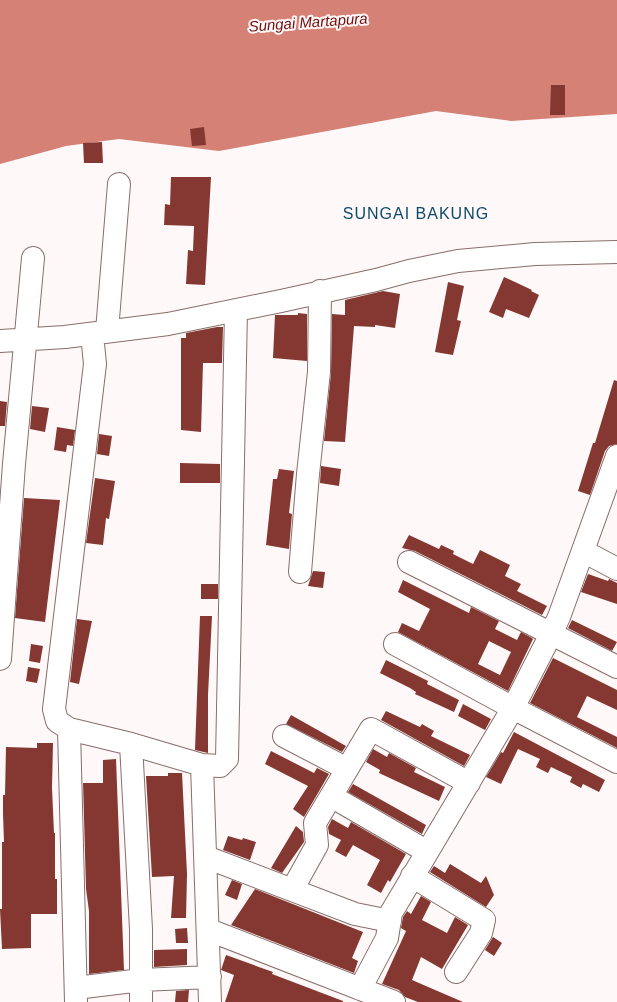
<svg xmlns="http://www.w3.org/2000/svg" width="617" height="1002" viewBox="0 0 617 1002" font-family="Helvetica,sans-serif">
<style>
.water{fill:#d58176}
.building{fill:#843831;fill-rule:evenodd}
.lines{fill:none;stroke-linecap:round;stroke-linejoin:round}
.minor-casing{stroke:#876e6b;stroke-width:24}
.minor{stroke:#fff;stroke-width:22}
.labels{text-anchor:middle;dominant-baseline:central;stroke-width:4;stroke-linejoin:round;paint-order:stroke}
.water-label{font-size:15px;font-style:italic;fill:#740d0c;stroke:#fef8f8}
.quarter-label{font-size:16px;letter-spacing:1px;fill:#0d4b6b;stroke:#fef8f8}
</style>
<rect width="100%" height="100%" fill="#fef8f8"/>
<path class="water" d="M0,0H617V114L511,121L436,111L219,151L119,139L66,146L0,164Z"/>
<path class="building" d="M551,85H565V115H550Z
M204,127L206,145L192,146L190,129Z
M102,142L103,163H84L83,143Z
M171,177H211L205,285L186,284L188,250L193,251L194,226L164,225L165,204L170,205Z
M504,277L532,290L531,291L539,295L529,318L506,309L503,318L489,312Z
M448,282L464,286L457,320L461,321L453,355L435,352Z
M383,291L400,294L395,328L375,325V327L354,326L345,442L324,441L331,373L332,314L345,315V300Z
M298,313L307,314V361L273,358L275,315H298Z
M217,327H223L222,363H203L201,432L181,430V338H186V333Z
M614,380L617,381V444L609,446L605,451L590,495L578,491L593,443H595Z
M0,401L7,402L5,426H0Z
M32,406L49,408L45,432L30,429Z
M57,427L75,430L73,446L67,445L66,452L54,450Z
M99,434L112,436L109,456L97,454Z
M180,463L220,464V483H180Z
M321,466L341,469L339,486L320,483Z
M279,469L294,471L289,513L292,514L289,549L266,545L273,479H277Z
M95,478L115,481L109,519L106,518L103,545L86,543Z
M24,498L60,500L45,622L15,618Z
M409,535L439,549L441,545L454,551L453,554L473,564L480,550L510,565L505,576L521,584L517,591L547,606L542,615L415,551L402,548Z
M313,571L325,572L323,588L308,586Z
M588,574L608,581L609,579L617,583V604L581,592Z
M403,580L469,613L471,607L499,621L495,629L517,640L521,632L532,638L533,639L508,691L398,632L402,623L419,631L430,609L398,592ZM489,641L511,652L500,675L478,664Z
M201,584H218V599H201Z
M200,616H212L208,695V753L195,750Z
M77,619L92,621L79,684L70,682Z
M572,620L617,642L612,651L568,628Z
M31,644L43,646L40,663L29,661Z
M553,658L617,690V710L587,696L577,717L617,737V748L530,703Z
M386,660L428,681L427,684L459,700L454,712L415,694L416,692L410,688L380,673Z
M28,667L40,669L37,683L26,681Z
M463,704L491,719L485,730L458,716Z
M386,711L420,727L422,724L434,731L431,736L470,755L464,766L381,720Z
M291,715L346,746L342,752L286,724Z
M514,732L605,780L599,792L583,784L581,788L570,782L572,777L551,767L548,773L536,767L540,759L518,749L501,784L486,777L501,752L503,753Z
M37,743H53L52,788L54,833H55V879H57V914H31V948L2,949L0,909H2V842H4L3,814V795H5L6,747L37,748Z
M373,749L387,757L389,753L416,768L414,772L445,787L439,801L379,773L380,770L366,762Z
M271,751L314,773L317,768L329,774L304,817L293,809L308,786L265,764Z
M116,759L124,970L89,974V911L86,889L83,783H103V760Z
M168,773H182L187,874L186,918H171L174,876L152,877L146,776H168Z
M353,784L426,825L422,834L348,792Z
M332,819L348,828L351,822L406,854L390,882L388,880L381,893L367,885L380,860L353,845L346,857L335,851L341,840L329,834L328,827Z
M296,826L303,832L304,842L282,873L271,868Z
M228,836L242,840L243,838L256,842L250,860L223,850Z
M450,864L481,883L486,876L494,895L486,907L430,872L434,866L445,873Z
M232,880L242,884L237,900L225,895Z
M255,889L363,932L352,958L358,961L354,973L231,925Z
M421,896L431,902L422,920L447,933L455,917L468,925L442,969L421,957L412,980L463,1002H418L405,997L399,990L382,984L406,931L401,928L403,917L407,911L411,914Z
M187,928L188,943H176L175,929Z
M493,937L502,943L494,956L485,950Z
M187,949V965L154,967V950Z
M226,955L273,972L272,974L343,1001V1002H225L234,975L221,970Z
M189,990L188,1002H175L176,991Z"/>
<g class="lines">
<defs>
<path id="minor" d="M107,331L119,184
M92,334L95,364L54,709L57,721L69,729L131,744L202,765L220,766L227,759L236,310
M0,341L65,337L168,324L281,301L376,280L409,271L458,261L535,254L617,252
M583,551L617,569
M409,562L617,667
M300,572L308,474L319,372L320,291
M395,644L513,708L617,762
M0,659L14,464L33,258
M69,729L76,1002
M284,736L347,769
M131,744L141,929V1002
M202,765L210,1002
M331,796L426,851
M206,857L355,914L390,921
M412,876L484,920L481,933L456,972
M292,890L317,845L315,823L371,729L469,783
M209,930L394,1002
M76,988L141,980L210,977
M360,989L387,938L391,913L513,708L551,634L559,617L617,456"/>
</defs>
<use href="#minor" class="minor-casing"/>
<use href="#minor" class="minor"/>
</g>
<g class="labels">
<g class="water-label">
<text transform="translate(308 22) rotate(-4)">Sungai Martapura</text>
</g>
<g class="quarter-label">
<text x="416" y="213">SUNGAI BAKUNG</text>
</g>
</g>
</svg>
